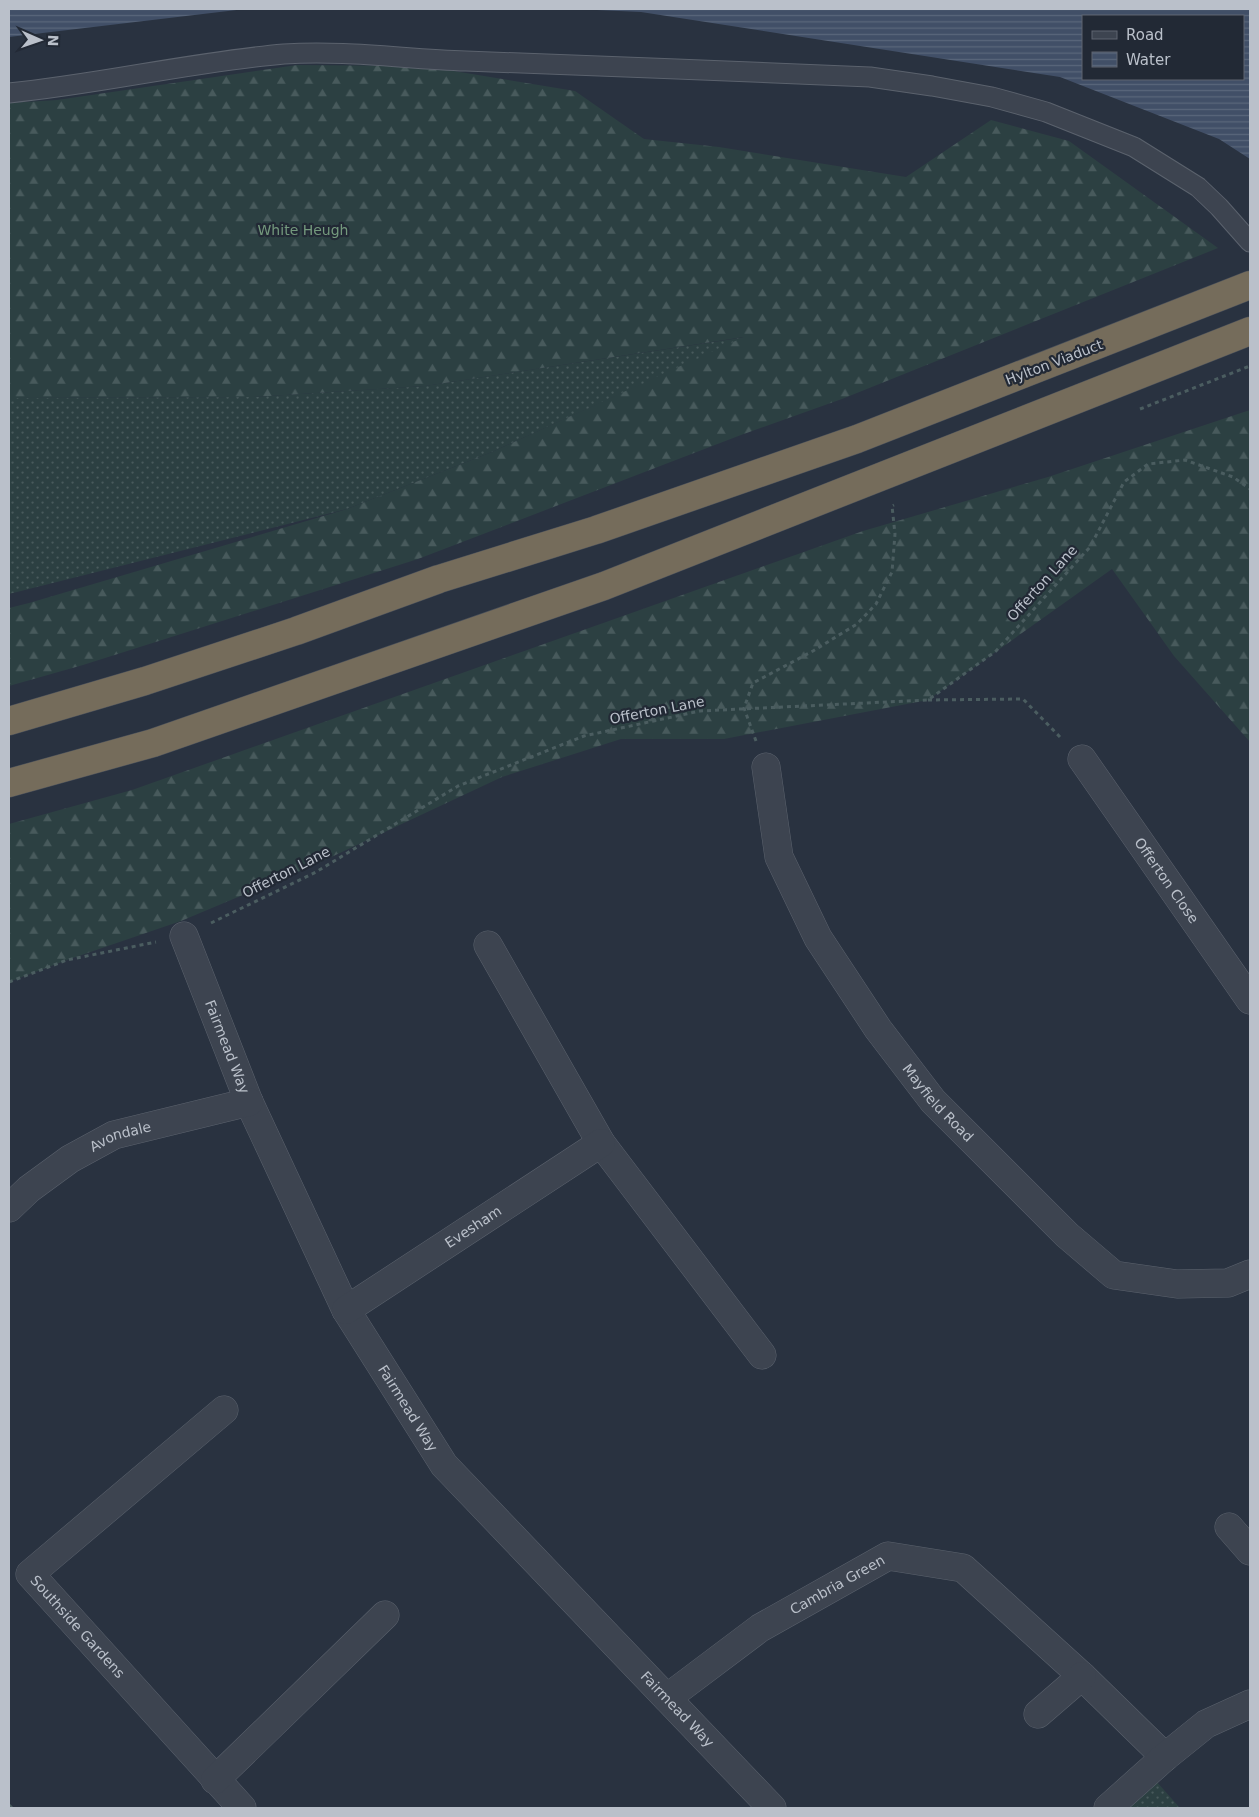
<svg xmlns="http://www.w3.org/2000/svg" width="1259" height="1817" viewBox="0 0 1259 1817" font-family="'DejaVu Sans',sans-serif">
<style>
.grass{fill:url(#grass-dots)}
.forest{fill:url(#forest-firs)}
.water{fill:url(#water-rules);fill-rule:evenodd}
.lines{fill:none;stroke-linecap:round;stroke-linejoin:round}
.lane-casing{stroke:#5b626d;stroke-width:21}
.street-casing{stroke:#5b626d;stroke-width:29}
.highway-casing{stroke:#484f5a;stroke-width:29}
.path{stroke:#4b5d60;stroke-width:3;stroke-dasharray:4 4;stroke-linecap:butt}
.lane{stroke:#3d4450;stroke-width:19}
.street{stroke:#3d4450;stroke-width:28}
.highway{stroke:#756c5b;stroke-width:28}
.labels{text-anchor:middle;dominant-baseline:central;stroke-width:4.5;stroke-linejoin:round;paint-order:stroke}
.park-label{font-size:14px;fill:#74997d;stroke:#222935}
.street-label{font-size:14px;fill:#bac0ca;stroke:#222935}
</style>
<defs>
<pattern id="grass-dots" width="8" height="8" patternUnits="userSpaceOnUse" patternTransform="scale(1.25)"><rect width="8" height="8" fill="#2c4042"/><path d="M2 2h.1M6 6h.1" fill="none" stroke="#485a5c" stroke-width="1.8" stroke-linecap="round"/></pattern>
<pattern id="forest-firs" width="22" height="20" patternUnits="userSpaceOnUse" patternTransform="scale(1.25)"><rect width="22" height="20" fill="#2c4042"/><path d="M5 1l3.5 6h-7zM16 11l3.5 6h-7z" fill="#485a5c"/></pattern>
<pattern id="water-rules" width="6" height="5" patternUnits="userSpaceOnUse" patternTransform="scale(1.25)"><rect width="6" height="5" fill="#414f67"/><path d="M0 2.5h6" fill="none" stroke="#5a677b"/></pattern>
</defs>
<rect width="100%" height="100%" fill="#293240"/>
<path class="grass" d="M746,337L492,452L347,509L9,594V398L254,397L425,386Z
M1156,1781L1180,1808H1125Z"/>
<path class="forest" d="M297,65L423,66L575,91L644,139L719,147L906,177L991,120L1069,141L1218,248L842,399L741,435L418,559L83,665L9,686V608L29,603L347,509L492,452L744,337L425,386L254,397L9,398V103L57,100Z
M1250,410V742L1174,656L1112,569L928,700L724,739H621L502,777L310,867L181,921L67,960L9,982V824L132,790L863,531L1048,477Z"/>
<path class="water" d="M9,9H245L9,37Z
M575,9H1250V159L1219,139L1060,77L641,12ZM1083,16H1243V79H1083Z"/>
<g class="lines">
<defs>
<path id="lane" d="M9,93C101,84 192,62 284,54C345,50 405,59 466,61C601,66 735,71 870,77L932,86L992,97L1046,112L1134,147L1198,187L1219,207L1250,242"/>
<g id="street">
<path id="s1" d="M1082,759L1250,1000"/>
<path id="s2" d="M766,767L779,857L818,938L878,1029L933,1101L1067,1235L1114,1275L1177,1284L1228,1283L1250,1274"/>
<path id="s3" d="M184,936L249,1102L346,1310L444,1465L772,1808"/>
<path d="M488,945L601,1143L762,1355"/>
<path id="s4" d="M9,1208L29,1189L70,1159L114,1135L249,1102"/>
<path id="s5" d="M346,1310L601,1143"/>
<path id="s6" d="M224,1410L30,1574L242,1808"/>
<path d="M1229,1527L1250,1551"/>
<path id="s7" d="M667,1698L760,1628L888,1556L963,1568L1082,1676L1165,1757"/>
<path d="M1038,1714L1082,1676"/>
<path d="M215,1780L385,1615"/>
<path d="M1108,1808L1165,1757L1206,1724L1250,1704"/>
</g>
<path id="highway" d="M9,721L145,681L296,631L439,579L596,530L857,439L1250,285
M9,783L153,743L604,586L1250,331"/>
</defs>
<use href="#lane" class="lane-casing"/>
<use href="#street" class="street-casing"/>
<use href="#highway" class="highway-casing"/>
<path class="path" d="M1140,409L1250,366
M928,700L1023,699L1062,739
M756,741L744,708L753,683L813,651L857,624L876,604L892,572L895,534L892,506L894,505
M211,923L316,872L458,786L584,736L700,711L928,700L996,651L1090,547L1124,482L1148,464L1185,460L1233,477L1250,489
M9,982L67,960L156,942
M9,1805L12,1808"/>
<use href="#lane" class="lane"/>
<use href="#street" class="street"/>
<use href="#highway" class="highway"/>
</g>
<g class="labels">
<g class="park-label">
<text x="303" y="230">White Heugh</text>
</g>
<g class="street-label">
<text transform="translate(1054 362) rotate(-21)">Hylton Viaduct</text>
<text transform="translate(1042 583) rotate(-48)">Offerton Lane</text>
<text transform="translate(657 710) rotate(-11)">Offerton Lane</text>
<text transform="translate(286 872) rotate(-27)">Offerton Lane</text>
<text stroke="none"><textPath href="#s1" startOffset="148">Offerton Close</textPath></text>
<text stroke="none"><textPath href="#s3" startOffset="119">Fairmead Way</textPath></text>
<text stroke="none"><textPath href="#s2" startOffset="385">Mayfield Road</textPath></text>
<text stroke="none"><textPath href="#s4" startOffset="134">Avondale</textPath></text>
<text stroke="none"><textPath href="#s5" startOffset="152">Evesham</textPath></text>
<text stroke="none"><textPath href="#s3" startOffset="524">Fairmead Way</textPath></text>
<text stroke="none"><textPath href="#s7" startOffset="205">Cambria Green</textPath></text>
<text stroke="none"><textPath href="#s6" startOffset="325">Southside Gardens</textPath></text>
<text stroke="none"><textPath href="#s3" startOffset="929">Fairmead Way</textPath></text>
</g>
</g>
<rect width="1259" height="1817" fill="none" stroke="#bac0ca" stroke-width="20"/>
<rect x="1082" y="15" width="162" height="65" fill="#222935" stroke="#5f6571"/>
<rect x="1092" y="31" width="25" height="8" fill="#3d4450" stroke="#5f6571"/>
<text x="1126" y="40" font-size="15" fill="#bac0ca">Road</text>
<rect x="1092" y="52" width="25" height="15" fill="url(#water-rules)" stroke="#5f6571"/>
<text x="1126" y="65" font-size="15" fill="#bac0ca">Water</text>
<g transform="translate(40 40) rotate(92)" stroke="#222935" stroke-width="4" paint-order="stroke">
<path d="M0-4L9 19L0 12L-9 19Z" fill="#bac0ca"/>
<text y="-8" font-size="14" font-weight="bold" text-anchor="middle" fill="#bac0ca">N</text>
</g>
</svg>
